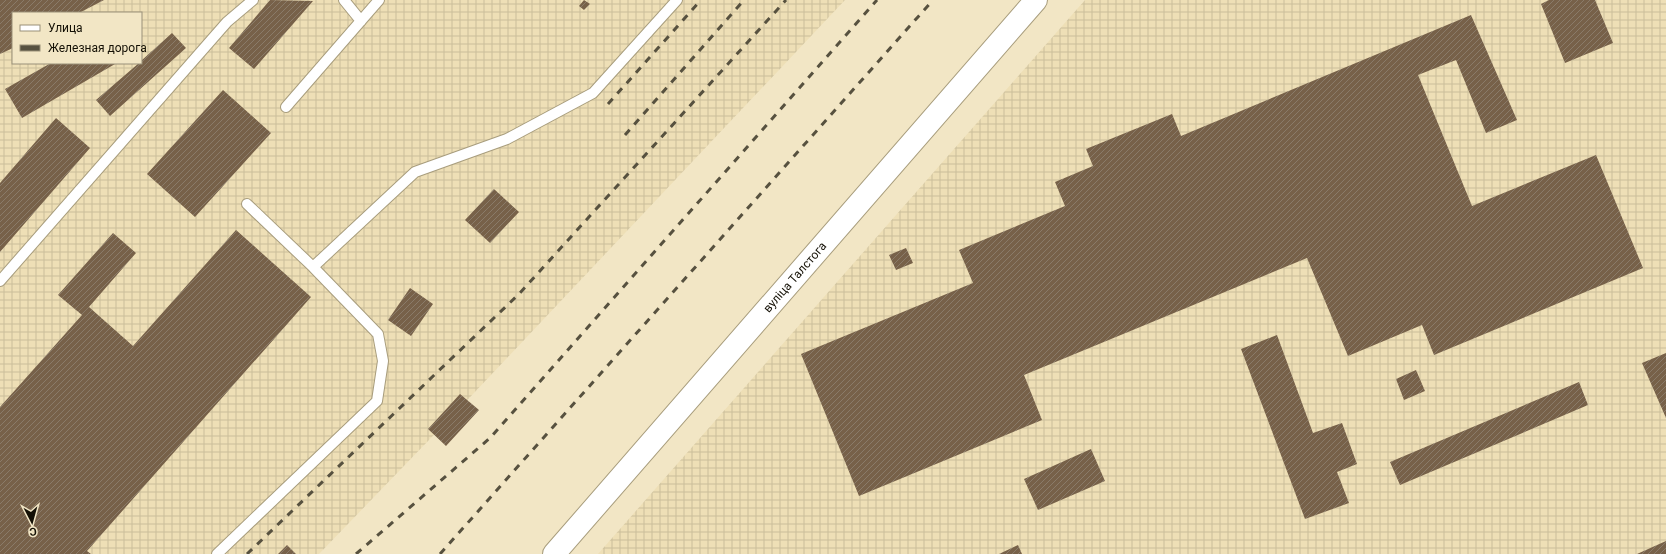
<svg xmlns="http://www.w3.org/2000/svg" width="1666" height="554" viewBox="0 0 1666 554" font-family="Roboto,sans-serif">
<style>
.industrial{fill:url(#industrial-grid);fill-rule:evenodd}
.building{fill:url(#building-hatch)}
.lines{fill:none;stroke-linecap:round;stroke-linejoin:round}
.service-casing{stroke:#a89d7d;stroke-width:12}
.secondary-casing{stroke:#a89d7d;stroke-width:24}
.service{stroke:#fff;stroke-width:10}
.secondary{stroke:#fff;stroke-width:22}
.rail{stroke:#57513f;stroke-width:3;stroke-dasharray:7 7;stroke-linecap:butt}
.labels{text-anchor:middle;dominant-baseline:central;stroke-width:3.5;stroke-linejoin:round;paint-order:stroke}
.street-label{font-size:12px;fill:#141005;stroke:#f2e6c5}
</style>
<defs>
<pattern id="industrial-grid" width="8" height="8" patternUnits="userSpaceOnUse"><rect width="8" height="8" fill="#eedfb6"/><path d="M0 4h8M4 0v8" fill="none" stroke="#cbbe9b"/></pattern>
<pattern id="building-hatch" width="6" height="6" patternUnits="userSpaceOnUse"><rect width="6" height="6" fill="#776149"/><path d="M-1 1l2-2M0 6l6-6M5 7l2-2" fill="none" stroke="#8a7b69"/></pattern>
</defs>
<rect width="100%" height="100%" fill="#f2e6c5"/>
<path class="industrial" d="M0,0H845L457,411L319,554H0ZM13,13H141V63H13Z
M1085,0H1666V554H598Z"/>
<path class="building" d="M0,0H104L79,13H13V48L0,54Z
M270,0L313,1L254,69L229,48Z
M584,0L590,4L584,10L579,6Z
M1549,0H1595L1613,43L1565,63L1541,4Z
M1471,15L1517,120L1486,133L1456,60L1418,75L1472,206L1596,155L1643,268L1434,355L1422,325L1348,356L1307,258L1024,375L1042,420L859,496L801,354L973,283L959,250L1065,206L1055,182L1093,166L1086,149L1172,114L1181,136Z
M172,33L186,48L110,116L96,100L139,63H141V61Z
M51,63H114L115,64L22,118L5,89Z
M223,90L271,133L195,217L147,174Z
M56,118L90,148L0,252V183Z
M494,189L519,212L490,243L465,220Z
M236,230L311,297L87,551L91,554H0V407L82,315L58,295L113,233L136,253L89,307L133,346Z
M906,248L913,263L896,270L889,255Z
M410,288L433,304L411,336L388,320Z
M1277,335L1313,433L1342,423L1357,464L1337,472L1349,503L1305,519L1241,349Z
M1666,353V418L1642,363Z
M1416,370L1425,391L1404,400L1396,379Z
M1579,382L1588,405L1400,485L1390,462Z
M460,394L479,410L446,446L428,429Z
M1091,449L1105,481L1038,510L1024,479Z
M1666,541V554H1637Z
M287,545L296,554H278Z
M1018,545L1022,554H999Z"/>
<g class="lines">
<defs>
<path id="service" d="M344,0L361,21
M286,107L379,0
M247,204L313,267
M0,281L227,22L253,0
M217,554L377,401L383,361L378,334L313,267L415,172L507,139L593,93L677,0"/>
<g id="secondary">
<path id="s1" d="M554,554L1036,0"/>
</g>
</defs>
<use href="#service" class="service-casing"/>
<use href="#secondary" class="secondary-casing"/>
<use href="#service" class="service"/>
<use href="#secondary" class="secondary"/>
<path class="rail" d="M608,104L701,0
M625,135L744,0
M247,554L519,294L786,0
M356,554L490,438L877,0
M440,554L933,0"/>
</g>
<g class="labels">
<g class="street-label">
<text stroke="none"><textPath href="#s1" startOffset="367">вуліца Талстога</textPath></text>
</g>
</g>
<rect x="12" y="12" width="130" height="52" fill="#f2e6c5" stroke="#999078"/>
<rect x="20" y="25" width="20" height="6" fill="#ffffff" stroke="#999078"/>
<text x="48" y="32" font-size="12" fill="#141005">Улица</text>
<rect x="20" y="45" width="20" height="6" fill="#57513f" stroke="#999078"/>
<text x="48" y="52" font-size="12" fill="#141005">Железная дорога</text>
<g transform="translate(32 522) rotate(174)" stroke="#f2e6c5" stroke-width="3" paint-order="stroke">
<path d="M0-3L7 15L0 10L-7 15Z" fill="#141005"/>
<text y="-6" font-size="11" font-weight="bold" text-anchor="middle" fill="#141005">С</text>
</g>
</svg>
